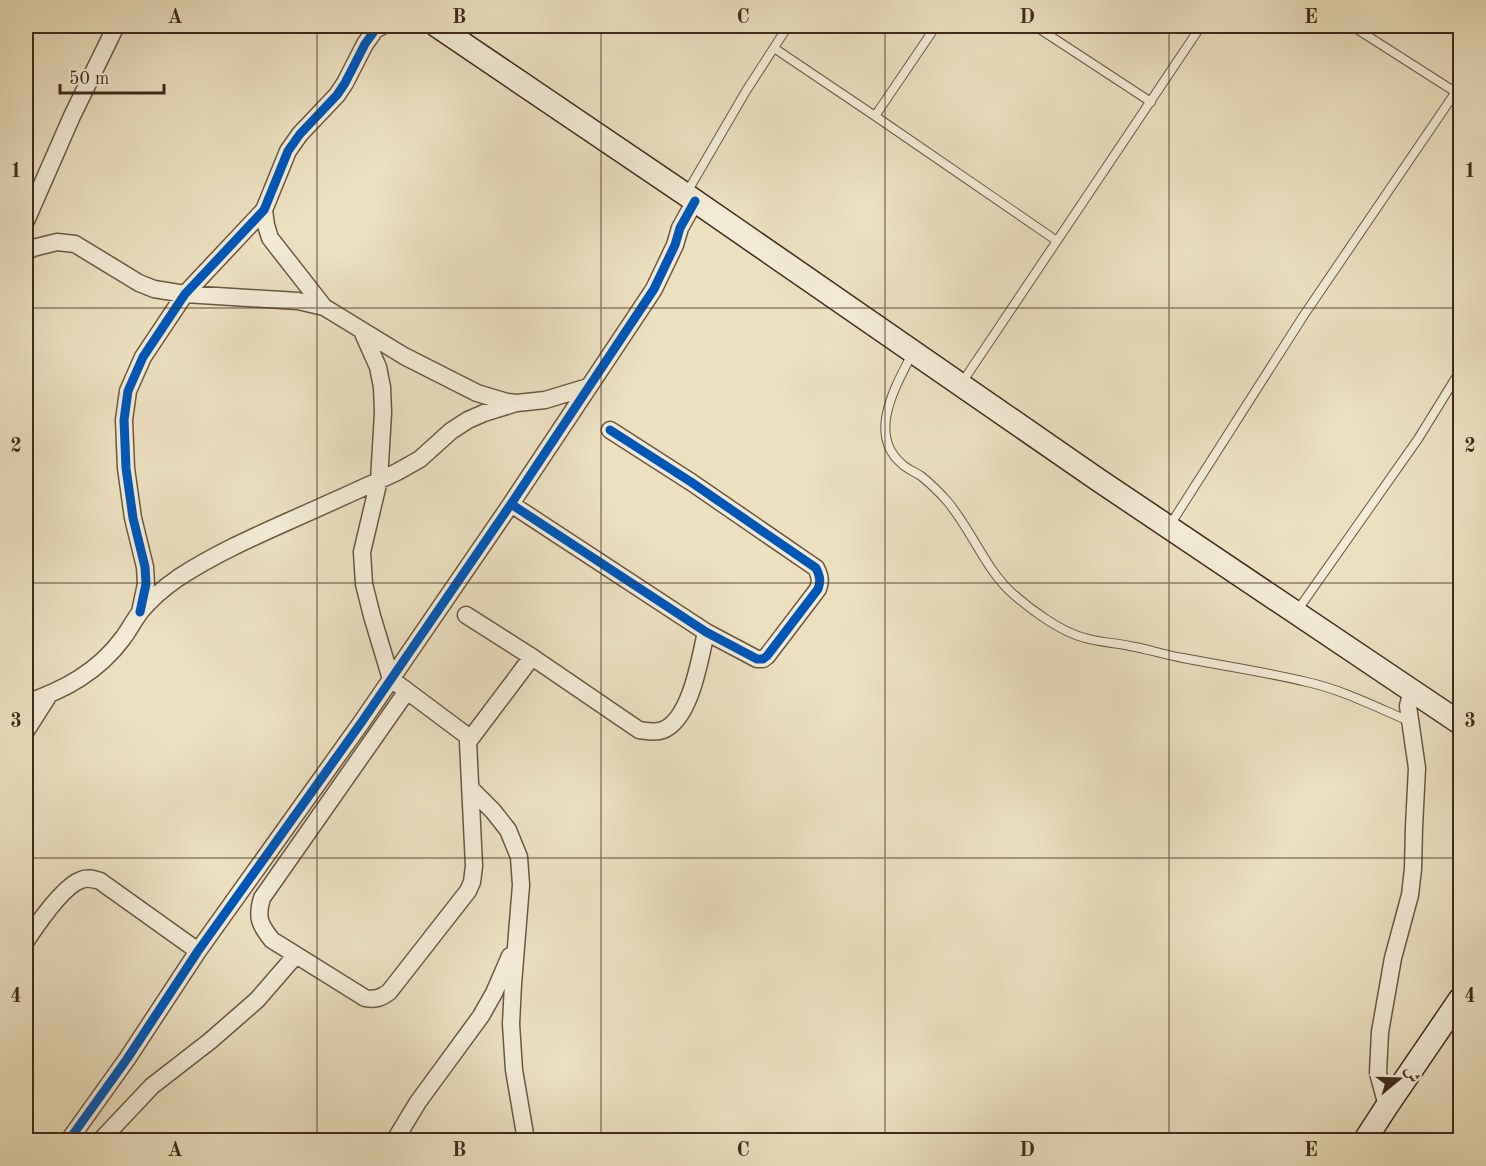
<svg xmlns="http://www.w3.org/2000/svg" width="1486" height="1166" viewBox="0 0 1486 1166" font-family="'Old Standard TT',Amiri,serif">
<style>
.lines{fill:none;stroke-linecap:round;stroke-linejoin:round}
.lane-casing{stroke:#6b5842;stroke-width:10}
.street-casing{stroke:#6b5842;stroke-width:19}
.secondary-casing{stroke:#402a19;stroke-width:25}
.lane{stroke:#f3ebd5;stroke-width:8}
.street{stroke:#f3ebd5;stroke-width:16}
.secondary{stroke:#f3ebd5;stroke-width:22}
.cycleway-casing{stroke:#f3ebd5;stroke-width:13}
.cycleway{stroke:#0057b8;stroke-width:9}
.grid{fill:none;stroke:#402a19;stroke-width:1.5;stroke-opacity:0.55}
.neatline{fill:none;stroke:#402a19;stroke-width:2}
.grid-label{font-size:20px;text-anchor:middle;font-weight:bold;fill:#402a19}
</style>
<rect width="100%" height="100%" fill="#ece0bf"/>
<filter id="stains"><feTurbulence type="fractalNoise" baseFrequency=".00333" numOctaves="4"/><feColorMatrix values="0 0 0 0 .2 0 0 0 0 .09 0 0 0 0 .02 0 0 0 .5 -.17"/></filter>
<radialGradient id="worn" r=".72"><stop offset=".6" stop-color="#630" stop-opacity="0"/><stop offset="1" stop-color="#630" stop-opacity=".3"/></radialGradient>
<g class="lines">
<defs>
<path id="lane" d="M1035,26L1151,102
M1352,26L1460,95
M774,48L875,116L1057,241
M875,116L936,26
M686,194L746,91L788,26
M913,352C897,384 866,434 902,464C907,469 915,472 921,476C931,484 939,492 947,501C971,529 986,570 1012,593C1031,610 1061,632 1085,638C1099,642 1115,643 1130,646C1148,649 1165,655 1183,658C1224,666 1266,672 1307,682C1343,690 1376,707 1409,721
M961,384L1201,26
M1170,525L1304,315L1455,93
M1297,611L1418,439L1460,371"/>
<path id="street" d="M264,210L266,225L270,238L324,307
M26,221L72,116L116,26
M26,252L33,248L57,242L75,244L139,283L154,289L185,294L298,301L324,307L404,356L477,393L507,402L517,403L545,400L588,387
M362,331L378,367L382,387L383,413L379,480L362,552L364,584L372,616L391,679L470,738
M511,504L706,632L757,659H763L767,656L818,589C821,581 820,576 816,568L691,482L610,430
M140,612L146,584L145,567L133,518L126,468L124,420L128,391L143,357L185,294L264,210L288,151L300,134L337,95L345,83L365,44L375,30L382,26
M466,615L532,657L639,730C647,731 655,733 663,730C691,719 700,658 706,632
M407,691L262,898C256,918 260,925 272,940L365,998C375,1000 381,998 389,992L468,891L472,882L474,866L468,742L532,657
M26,703C64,690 98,672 123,638C129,630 134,620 141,611C151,599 165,587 178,578C213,555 251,538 289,521C325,505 361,489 397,472L420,459L451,431L468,420L484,413L513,404
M26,731L49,695
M470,788L493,811L508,830L519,857L521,885L513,984L511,1024L514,1070L526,1140
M26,941C36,926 63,886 81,880C87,877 93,879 100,881L198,951
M1387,1106L1378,1073L1380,1032L1393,958L1410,895L1413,869L1414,827L1417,768L1408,706L1412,690
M69,1140L127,1059L198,951L361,723L511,504L654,289L675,245L680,228L695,201
M101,1140L152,1086L210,1041L257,1000L296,955
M395,1140L418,1102L481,1016L494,993L510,956"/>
<path id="secondary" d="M437,26L685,194L1097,479L1460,723
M1365,1140L1387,1106L1460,999"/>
</defs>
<use href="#lane" class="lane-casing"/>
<use href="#street" class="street-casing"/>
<use href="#secondary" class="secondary-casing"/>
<use href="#lane" class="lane"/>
<use href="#street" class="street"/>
<use href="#secondary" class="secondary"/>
<defs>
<path id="cycleway" d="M511,504L706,632L757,659H763L767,656L818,589C821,581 820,576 816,568L691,482L610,430
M140,612L146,584L145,567L133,518L126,468L124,420L128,391L143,357L185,294L264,210L288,151L300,134L337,95L345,83L365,44L375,30L382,26
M69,1140L127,1059L198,951L361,723L511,504L654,289L675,245L680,228L695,201"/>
</defs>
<use href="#cycleway" class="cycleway-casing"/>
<use href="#cycleway" class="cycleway"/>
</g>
<path class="grid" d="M317,26V1140M601,26V1140M885,26V1140M1169,26V1140M26,308H1460M26,583H1460M26,858H1460"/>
<rect width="1486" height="1166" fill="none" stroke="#ece0bf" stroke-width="66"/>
<g transform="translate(1399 1079) rotate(71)" stroke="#f3ebd5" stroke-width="4.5" paint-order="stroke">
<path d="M0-4.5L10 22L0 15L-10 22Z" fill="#402a19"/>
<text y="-9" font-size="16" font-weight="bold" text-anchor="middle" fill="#402a19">ش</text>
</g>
<path d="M60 84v9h104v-9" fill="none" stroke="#402a19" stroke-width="3"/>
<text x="69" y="84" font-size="18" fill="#402a19" stroke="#f3ebd5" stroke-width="4.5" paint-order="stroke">50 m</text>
<rect x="33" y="33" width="1420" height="1100" class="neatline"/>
<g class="grid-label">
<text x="175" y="23">A</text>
<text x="459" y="23">B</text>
<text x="743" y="23">C</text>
<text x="1027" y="23">D</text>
<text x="1311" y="23">E</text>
<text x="16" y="177">1</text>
<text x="1470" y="177">1</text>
<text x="16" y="452">2</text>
<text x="1470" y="452">2</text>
<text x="16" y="727">3</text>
<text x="1470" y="727">3</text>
<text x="16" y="1002">4</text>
<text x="1470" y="1002">4</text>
<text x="175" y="1156">A</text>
<text x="459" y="1156">B</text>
<text x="743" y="1156">C</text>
<text x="1027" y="1156">D</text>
<text x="1311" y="1156">E</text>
</g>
<rect width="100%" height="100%" filter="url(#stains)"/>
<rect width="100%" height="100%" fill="url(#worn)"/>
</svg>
